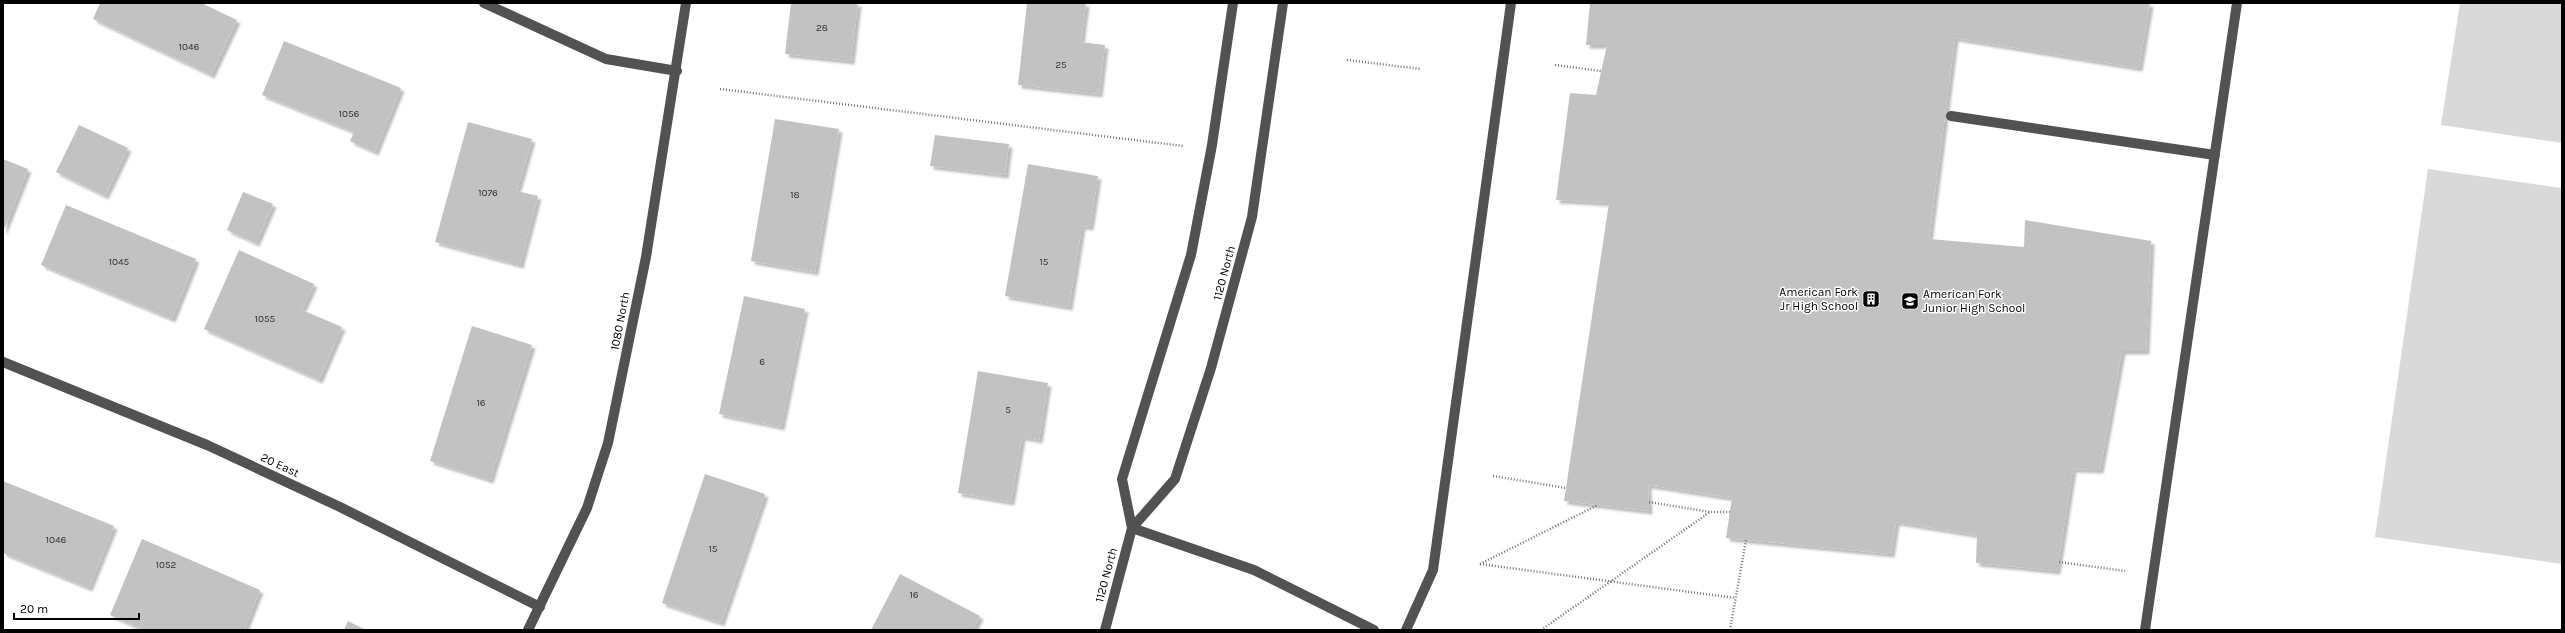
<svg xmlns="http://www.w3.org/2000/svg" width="2565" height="633" viewBox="0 0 2565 633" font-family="Karla,sans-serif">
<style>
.green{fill:#d9d9d9}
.building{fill:#c2c2c2;filter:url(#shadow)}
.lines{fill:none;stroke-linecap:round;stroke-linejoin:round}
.path{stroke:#747474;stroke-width:2.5;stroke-dasharray:1 2;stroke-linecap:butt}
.minor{stroke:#525252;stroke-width:10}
.labels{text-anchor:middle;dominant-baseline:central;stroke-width:3;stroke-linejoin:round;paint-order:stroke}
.number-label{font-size:10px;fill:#303030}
.street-label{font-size:12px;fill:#000;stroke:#fff}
.poi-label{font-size:12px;fill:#000;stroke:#fff;text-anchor:end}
</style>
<defs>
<filter id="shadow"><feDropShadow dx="3.5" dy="3.5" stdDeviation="1" flood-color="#0004"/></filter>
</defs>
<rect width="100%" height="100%" fill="#fff"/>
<path class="green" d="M2460,3H2562V143L2441,125Z
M2428,169L2562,188V564L2375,537Z"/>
<path class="building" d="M100,3H201L237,20L211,75L93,19Z
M791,3H858L851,61L785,54Z
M1027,3H1086L1081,42L1105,45L1099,94L1018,85Z
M1590,3H2150L2139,68L1955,38L1929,239L2024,247L2025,220L2151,241L2146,351H2122L2100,470L2073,469L2057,571L1976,563L1977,535L1896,522L1891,554L1726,538L1732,498L1648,485L1649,511L1564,501L1609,203L1556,200L1570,93L1596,95L1607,45H1586Z
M284,41L401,88L375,152L350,141L354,132L262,95Z
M775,119L839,129L815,272L751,261Z
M468,122L532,139L517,191L538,196L520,265L435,242Z
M79,125L128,148L105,196L56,172Z
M935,135L1009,144L1005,175L930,166Z
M3,159L28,169L3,232Z
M1028,164L1098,176L1090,227L1082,226L1069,307L1005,296Z
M243,192L273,204L256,243L227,230Z
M66,205L196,259L172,319L41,265Z
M239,250L314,284L302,310L342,327L319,380L204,329Z
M744,296L805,309L781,427L719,414Z
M472,326L532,345L490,480L430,461Z
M978,371L1048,383L1039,440L1022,437L1011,502L958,493Z
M705,474L765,494L721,623L662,603Z
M3,481L114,526L89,588L3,553Z
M142,539L260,590L244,630H145L110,615Z
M900,574L980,616L973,630H871Z
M348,621L366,630H344Z"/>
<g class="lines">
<path class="path" d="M1347,60L1421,69
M1555,65L1601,71
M720,89L1183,146
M1493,476L1566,488
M1649,502L1710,512H1730
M2059,562L2125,571
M1480,564L1735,598
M1480,564L1598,505
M1541,630L1710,512
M1730,630L1746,540"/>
<path class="minor" d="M484,3L606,59L677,71
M1951,116L2215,155
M3,362L207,445L340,507L540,607
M1132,528L1175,479L1211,368L1252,217L1283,3
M1132,528L1254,570L1374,630
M528,630L587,508L608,443L646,257L686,3
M1105,630L1132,528L1122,479L1191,255L1212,145L1233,3
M1406,630L1433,570L1511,3
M2145,630L2237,3"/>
</g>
<defs>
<symbol id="building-square" viewBox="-11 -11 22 22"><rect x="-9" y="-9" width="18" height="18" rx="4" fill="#000" stroke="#fff"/><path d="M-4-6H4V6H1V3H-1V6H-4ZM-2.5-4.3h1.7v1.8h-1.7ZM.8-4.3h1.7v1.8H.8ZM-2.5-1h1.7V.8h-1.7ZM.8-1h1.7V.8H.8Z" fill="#fff"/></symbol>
<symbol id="school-square" viewBox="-11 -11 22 22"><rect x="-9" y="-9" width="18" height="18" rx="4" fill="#000" stroke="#fff"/><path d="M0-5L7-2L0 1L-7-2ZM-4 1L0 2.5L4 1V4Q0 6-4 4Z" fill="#fff"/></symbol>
</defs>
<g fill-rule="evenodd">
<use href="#building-square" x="1861" y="289" width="20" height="20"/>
<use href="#school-square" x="1900" y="291" width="20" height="20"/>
</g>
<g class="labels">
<g class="number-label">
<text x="822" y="28">28</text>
<text x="189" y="47">1046</text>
<text x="1061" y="65">25</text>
<text x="349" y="114">1056</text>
<text x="488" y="193">1076</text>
<text x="795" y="195">18</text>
<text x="119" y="262">1045</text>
<text x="1044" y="262">15</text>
<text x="265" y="319">1055</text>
<text x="762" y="362">6</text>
<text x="481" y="403">16</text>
<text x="1008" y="410">5</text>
<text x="56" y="540">1046</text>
<text x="713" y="549">15</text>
<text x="166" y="565">1052</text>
<text x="914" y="595">16</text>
</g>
<g class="street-label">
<text transform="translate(1224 273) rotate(-75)">1120 North</text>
<text transform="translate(620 321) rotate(-79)">1080 North</text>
<text transform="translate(280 465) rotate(25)">20 East</text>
<text transform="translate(1106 575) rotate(-75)">1120 North</text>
</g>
<g class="poi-label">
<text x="1858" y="292">American Fork<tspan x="1858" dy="14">Jr High School</tspan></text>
<text x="1923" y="294" text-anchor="start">American Fork<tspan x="1923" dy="14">Junior High School</tspan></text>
</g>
</g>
<rect width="2565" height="633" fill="none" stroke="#000000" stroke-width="8"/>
<path d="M14 613v6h125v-6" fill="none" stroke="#000000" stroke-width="2"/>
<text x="20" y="613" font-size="12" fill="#000000" stroke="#ffffff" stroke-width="3" paint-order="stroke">20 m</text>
</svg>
